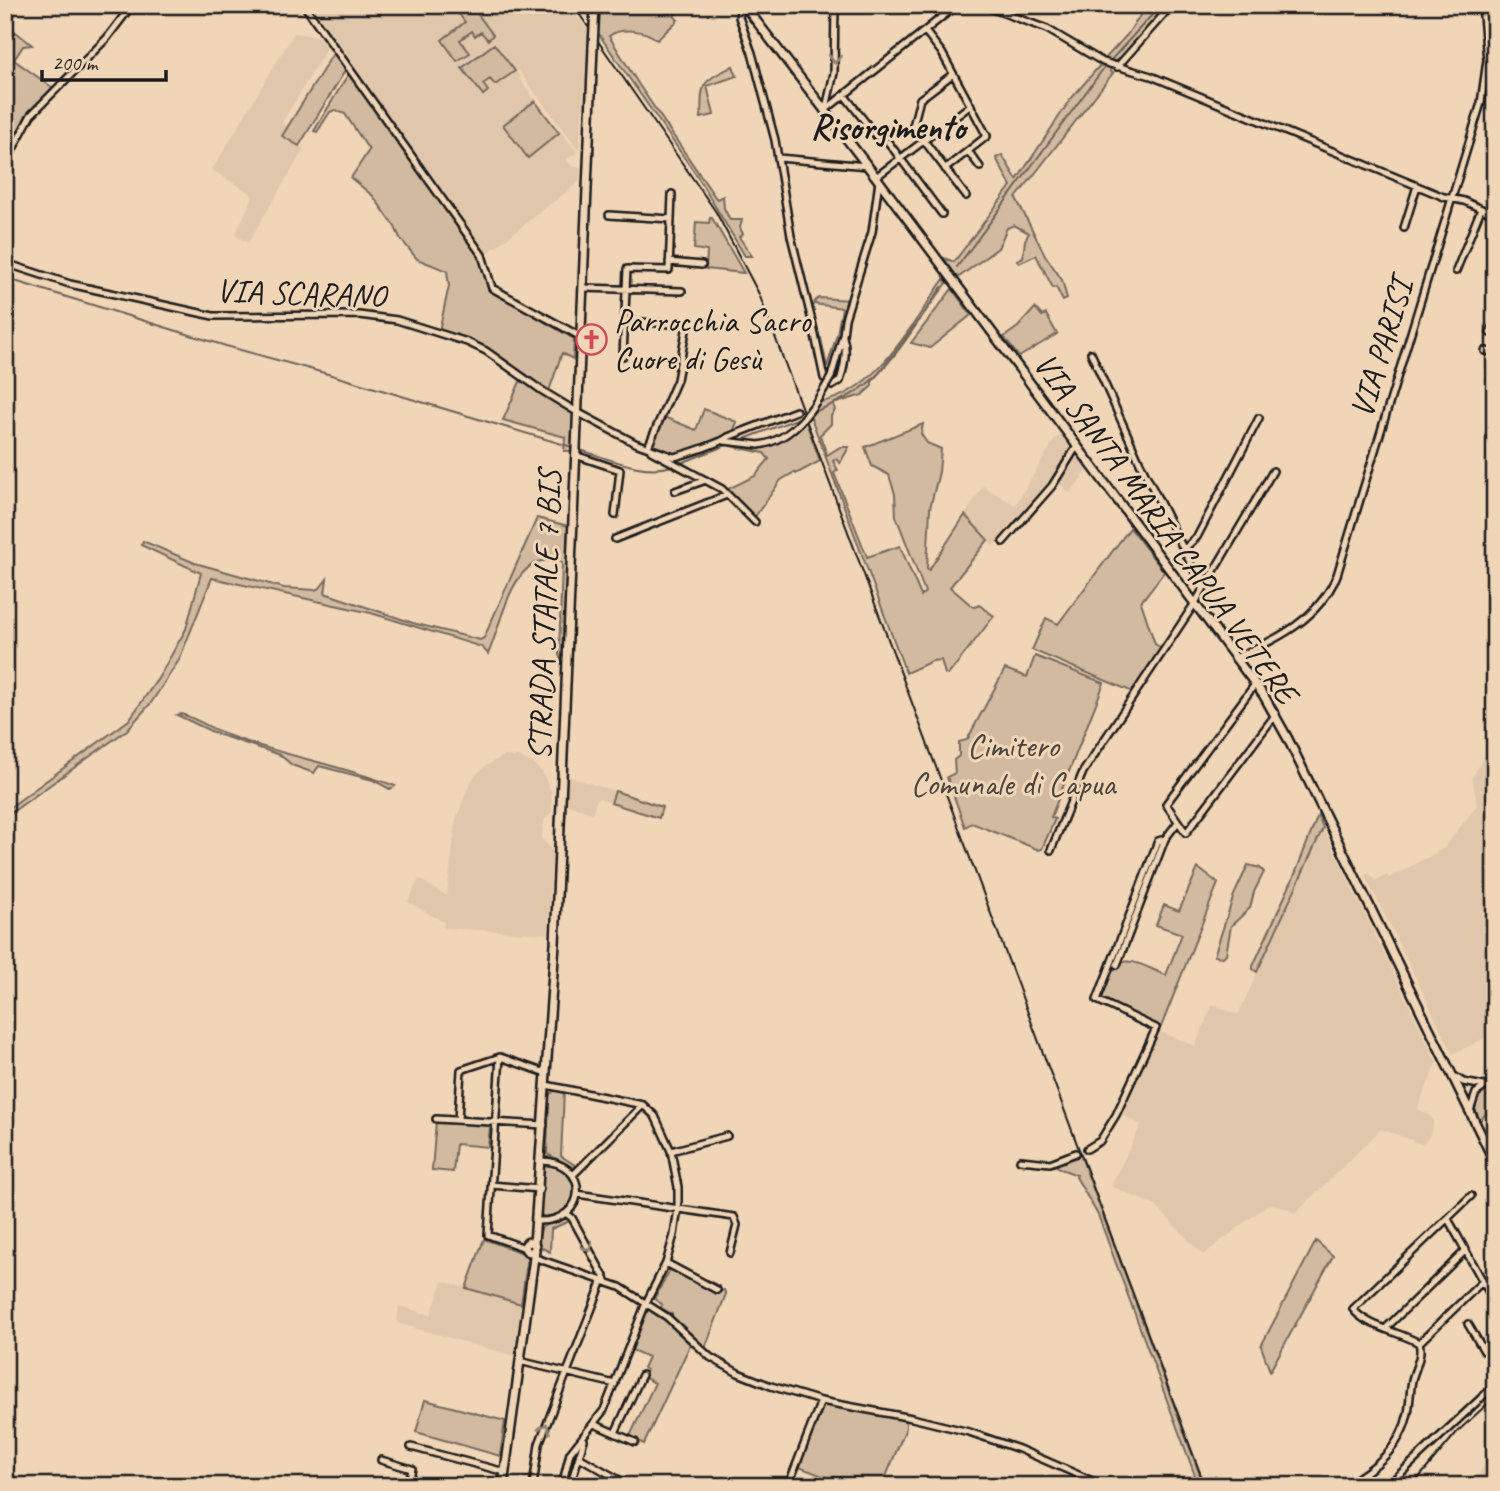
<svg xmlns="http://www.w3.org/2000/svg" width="1500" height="1491" viewBox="0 0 1500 1491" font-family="Caveat,sans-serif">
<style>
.built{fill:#e0c7ac}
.green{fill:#d1baa0;stroke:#766b5e;stroke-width:2}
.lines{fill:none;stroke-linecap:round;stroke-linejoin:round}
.stream{stroke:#6e6358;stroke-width:2}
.minor-casing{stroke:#1c1c1c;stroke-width:10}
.major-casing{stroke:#1c1c1c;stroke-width:12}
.minor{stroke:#f0d5b7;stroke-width:5}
.major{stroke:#f0d5b7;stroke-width:7}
.rail{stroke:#1c1c1c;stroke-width:2}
.minor-bridge-casing{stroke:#1c1c1c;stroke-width:10;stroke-linecap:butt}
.major-bridge-casing{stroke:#1c1c1c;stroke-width:12;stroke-linecap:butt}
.minor-bridge{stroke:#f0d5b7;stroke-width:5}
.major-bridge{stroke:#f0d5b7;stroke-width:7}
.oneway{stroke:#918271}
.labels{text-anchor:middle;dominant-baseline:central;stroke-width:6;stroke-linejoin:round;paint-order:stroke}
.street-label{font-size:33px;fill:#1c1c1c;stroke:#f0d5b7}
.poi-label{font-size:33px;fill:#1c1c1c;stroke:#f0d5b7;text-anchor:start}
.park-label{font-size:33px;fill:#49443d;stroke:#f0d5b7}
.neighbourhood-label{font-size:35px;font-weight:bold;fill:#1c1c1c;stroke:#f0d5b7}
</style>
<rect width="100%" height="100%" fill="#f0d5b7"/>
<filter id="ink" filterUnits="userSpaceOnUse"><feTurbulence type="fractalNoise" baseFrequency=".0143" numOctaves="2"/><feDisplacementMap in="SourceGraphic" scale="14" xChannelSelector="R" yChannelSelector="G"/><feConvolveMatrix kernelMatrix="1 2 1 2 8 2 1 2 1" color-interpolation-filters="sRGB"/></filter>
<g filter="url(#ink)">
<path class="built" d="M307,5H569L589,32L579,151L518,70L516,71L521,77L519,79L577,152L566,160L573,167H581L579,182L484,256Z
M294,33L323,37L328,46L282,123L288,127L283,136L304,149L248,243L235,235L253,196L250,193L212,170Z
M1061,435L1071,450L1032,506L993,546L965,515L983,486L1015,505L1055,439Z
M1076,454L1088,470L1070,493L1057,482Z
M1495,741V1033L1453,1054L1365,875L1370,874L1375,880L1387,875L1389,878L1443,849L1477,805L1472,777Z
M504,756L518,757L531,762L542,772L551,791L552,812L544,820L542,839L552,850L548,934L443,928L444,922L408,902L419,879L447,896L456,820L466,792L473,778L485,766Z
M567,776L615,791L611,803L598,798L592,813L566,804Z
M1323,828L1437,1063L1417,1109L1429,1114L1433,1120V1126L1429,1137L1422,1144L1381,1129L1295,1214L1289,1209L1272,1204L1266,1206L1203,1255L1156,1206L1111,1186L1141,1125L1120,1114L1158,1031L1195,1046L1213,1004L1238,1015Z
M443,1281L521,1304L514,1356L397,1323L399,1306L431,1315Z
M1495,1449L1494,1486H1471Z"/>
<path class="green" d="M452,5H471L493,35L488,40L481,32L475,36L472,31L460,40L470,53L457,61L442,40L465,22Z
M599,5H655L656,8L671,15L663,5H683L674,16L678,20L657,40C647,30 621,27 609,36L639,85L715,197L717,199L723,196L724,208L730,220H742L740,228L743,234L739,237L752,256H745L697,176L598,33Z
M1147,5H1171L1117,64L1103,61L1127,35Z
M6,24L32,45L23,46L14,60L53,88L26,115L8,152L5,150Z
M494,44L515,71L495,85L490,79L483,84L488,91L483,95L462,68Z
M334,52L346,69L299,146L282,136Z
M1101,64L1111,67L1110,71L1113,73L1016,198L1045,255L1062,280L1067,299L1063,301L1056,287L1053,288L1036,255L1019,263L1017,260L1023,257L1025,240L1029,233L1014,225L1007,228L998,248L959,277L956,275L944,258L954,262L1011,186L996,158L1002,155L1017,180L1070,100Z
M733,66L737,76L707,86L714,115L701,118C702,81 700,83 733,66Z
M349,73L476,252L481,259L488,289L574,339L573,359L562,353L549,391L483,347L439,331L449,286L447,271L417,259L400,238L395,227L373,196L351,178L369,150L345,114L335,110L330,112L317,132L314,131Z
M535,101L559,133L528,158L503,125Z
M710,218H712L744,273L706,269L707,251L694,249L696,222L709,223Z
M944,279L947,283L872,382V386L862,395L833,404L835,410L831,416V424L820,435L827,455L840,447H849L840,463L836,459L833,461L838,470L834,473L867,557L900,546L921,596L925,592L896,516L895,494L889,475L872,466L865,447L923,424L921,434L927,443L941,449L939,472L930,508L927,569L929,570L965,515L988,540L950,587L972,606L975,607L979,605L994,616L948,675L945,674L941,660L932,661L906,673L810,415L820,402C877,393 913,322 944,279Z
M952,289L971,315L930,348L911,343Z
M819,298L850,300L833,367L827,379L817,337L821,338L827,367L837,334L842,308L814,304L815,301Z
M1035,308L1042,316L1046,314L1057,334L1019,357L1004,337L1018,327Z
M522,377C538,392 555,401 573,413L572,451H564L565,437L503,420Z
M704,409L737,422L733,432L676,455L652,445L664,417L696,430Z
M803,422H806L820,461L796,474L795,472L781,480L754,518L726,490L755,476L769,459L764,453L730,446C736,446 741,447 747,447C769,448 788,438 803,422Z
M537,518L569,526L564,656L562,662L559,655L562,562C553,561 544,559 535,563C508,577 500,628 488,654L482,647L371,613L212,578L179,660L151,703L127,730L5,817V811L129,720L159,677L186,629L201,573L141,545L143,541L195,563L284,588L315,590L320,588L327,579L325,593L413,623L480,640L484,638Z
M1130,528L1164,572L1141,602L1155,644L1161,648L1133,692L1032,650L1046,618L1058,624Z
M1035,656L1104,683L1051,817L1055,819L1042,849L1039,850L972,823L965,827L947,777L955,773L954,760L959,756V742L967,740L1005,669L1027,677Z
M181,714C198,719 213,730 230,736C284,756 341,765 395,786L390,789L373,780L319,766L314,773L311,772L292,765L280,755L217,734L177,715Z
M615,791L662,807L659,818L611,803Z
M1318,815L1323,828L1257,972L1253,969V966L1295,874Z
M1248,865L1260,868L1264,872L1254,892L1250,908L1231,926L1226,954L1223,957L1214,956L1234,895Z
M1198,868L1218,883L1161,1027L1103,1001L1100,998L1112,965C1133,955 1148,969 1166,975L1182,934L1156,925L1164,905L1179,911Z
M1495,1086V1101L1480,1121L1475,1108L1477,1097Z
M555,1090L564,1092L561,1156L578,1167L576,1169L547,1154L549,1095Z
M436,1121L490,1125L488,1147L456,1144L453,1172L432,1170Z
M1080,1154L1204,1486H1199L1098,1215L1076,1177L1077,1175L1061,1169L1053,1163Z
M546,1165C580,1163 587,1213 544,1218L540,1212L544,1168Z
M566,1218L572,1220L551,1229L550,1252L538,1246C541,1217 544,1229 566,1218Z
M484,1239L528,1255L521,1304L466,1288Z
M1316,1241L1333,1256L1270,1371L1261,1346Z
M671,1268L717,1293L724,1290L726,1294L705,1348L672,1317V1314L661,1308L662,1304L654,1299Z
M648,1309L661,1316L691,1343L644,1444L630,1436L655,1383L643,1377L646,1370L643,1368L648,1357L632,1350Z
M425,1400L505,1421L500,1456L416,1432Z
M824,1405L901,1419L906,1422V1428L882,1486H849L799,1467Z"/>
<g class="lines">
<path class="stream" d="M1110,61L1161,5
M957,267L1106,65
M5,278L226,346L328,374L572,447
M811,413C832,405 856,395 873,379C900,353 920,318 942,287
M739,441L802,417
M580,450C608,458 643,475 672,466
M681,463L727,445"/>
<defs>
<path id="minor" d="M304,5L482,255L492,288L581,337
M741,5L739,17L752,53L775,140L791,236L812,321L824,378L832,386L840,381C844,368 848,351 843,337
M982,5L1047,29L1103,62L1151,76L1444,197L1464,201L1495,215
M1484,13L1495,7
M925,31L942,53L987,136L945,169
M1117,67L1172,5
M953,74L920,99L913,126L966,196
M845,96L877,137
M826,108L834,73L835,5
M824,111L957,5
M888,142L942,214
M968,151L980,167
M779,158L867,166
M5,164L31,115L107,38L132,5
M876,177L971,105
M609,215L671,219
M1404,228L1417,186
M669,262L702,265
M5,263L70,284L213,316L359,315L397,320L467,342L486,351L541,390L577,412L635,443L674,457C684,455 723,442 728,437L796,411
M1456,271L1481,209
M583,288L682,291
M1495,320L1490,333H1495
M624,321L687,325L677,380L648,447
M1485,351L1495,352
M1091,353L1141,465L1203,588
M623,356L627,269L669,270L672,194
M831,377L843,335L845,319L872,232L879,181
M724,441L759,445
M651,451L722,489L755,522
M575,455L620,470L615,515
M675,491L706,480
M615,539L727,495
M1003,542L1052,486L1077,446
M1184,549L1197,537L1259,418
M1237,657C1278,639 1319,619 1337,575L1481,103L1487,60L1482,5
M1256,683L1166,804L1186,833L1276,714
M1051,850L1083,772L1195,603L1273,471
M1117,965L1165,839
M500,1057L488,1235L525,1248
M1454,1076L1463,1082L1484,1086
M546,1085L643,1105L655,1116L671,1151L678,1187V1208L674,1235L666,1263L646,1303L604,1410L570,1453L562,1486
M1470,1111L1476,1093L1495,1080
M436,1119L544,1125
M458,1120L461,1070L500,1057L546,1073
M1087,1149L1100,1141L1116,1115L1156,1028L1097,1000L1158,841L1165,839L1178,822
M671,1151L727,1136
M1020,1160L1050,1163L1076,1153
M573,1175L643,1105
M491,1185L540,1189
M577,1194L734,1217L737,1225L730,1253
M567,1214L572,1218L607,1282
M1448,1219L1495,1303
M537,1221C589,1223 591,1162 542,1161
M533,1257L620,1287L667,1317L710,1357L738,1373L771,1386L821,1401L912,1418L969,1432L1019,1449L1104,1486
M666,1263L717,1290
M1468,1324L1484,1351L1495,1341
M1386,1328L1466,1250
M1419,1343C1400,1332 1365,1326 1353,1309L1471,1196
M1419,1343L1483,1281
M519,1361L615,1384
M594,1424L635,1442
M615,1433L642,1375
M411,1447L505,1472
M579,1457L630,1486
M381,1460L412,1469L408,1486
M533,1486L539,1444L603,1280
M570,1486L584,1440
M788,1486L821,1401
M1345,1486C1374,1469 1401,1448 1408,1413C1410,1402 1410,1391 1412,1380C1415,1368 1423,1355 1419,1343
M1387,1486L1495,1385"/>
<path id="major" d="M744,5L876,177L1264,696L1288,739L1495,1163
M525 1247a5 5 0 1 1 10 0a5 5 0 1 1-10 0Z
M534,1244L555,944L593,47
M503,1486L535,1250"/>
</defs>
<use href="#minor" class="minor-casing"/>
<use href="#major" class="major-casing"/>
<use href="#minor" class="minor"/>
<use href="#major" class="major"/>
<path class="rail" d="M573,5L716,212L759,294L1205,1486
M1412,1486L1458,1431L1495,1397"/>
<defs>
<path id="minor-bridge" d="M759,445C794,440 815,406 831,377"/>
<path id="major-bridge" d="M593,47L595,5"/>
</defs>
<use href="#minor-bridge" class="minor-bridge-casing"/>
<use href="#major-bridge" class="major-bridge-casing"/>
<use href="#minor-bridge" class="minor-bridge"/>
<use href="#major-bridge" class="major-bridge"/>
</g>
<defs><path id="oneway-chevron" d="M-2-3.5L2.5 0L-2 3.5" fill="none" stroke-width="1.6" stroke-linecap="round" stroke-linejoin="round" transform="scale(1.75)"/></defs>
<g class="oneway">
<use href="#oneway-chevron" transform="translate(835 59) rotate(93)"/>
<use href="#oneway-chevron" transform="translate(588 1247) rotate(61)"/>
<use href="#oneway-chevron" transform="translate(545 1428) rotate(-70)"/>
</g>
</g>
<defs>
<symbol id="church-ring" viewBox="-11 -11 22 22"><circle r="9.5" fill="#f0d5b7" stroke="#d1495b" stroke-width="1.5"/><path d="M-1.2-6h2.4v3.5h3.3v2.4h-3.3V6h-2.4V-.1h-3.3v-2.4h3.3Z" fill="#d1495b"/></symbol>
</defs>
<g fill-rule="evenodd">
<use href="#church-ring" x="574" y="322" width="35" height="35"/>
</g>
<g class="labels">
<g class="street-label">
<text transform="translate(301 293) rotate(2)">VIA SCARANO</text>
<text transform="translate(1381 348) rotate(-73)">VIA PARISI</text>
<text transform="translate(1166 528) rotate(54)">VIA SANTA MARIA CAPUA VETERE</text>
<text transform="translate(544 615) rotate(-88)">STRADA STATALE 7 BIS</text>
</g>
<g class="poi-label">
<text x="614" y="321">Parrocchia Sacro<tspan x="614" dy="38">Cuore di Gesù</tspan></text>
</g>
<g class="park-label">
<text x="1013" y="746">Cimitero<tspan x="1013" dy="38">Comunale di Capua</tspan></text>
</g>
<g class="neighbourhood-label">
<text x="888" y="127">Risorgimento</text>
</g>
</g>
<rect width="1500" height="1491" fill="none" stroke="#f0d5b7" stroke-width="28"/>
<rect x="14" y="14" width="1472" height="1463" fill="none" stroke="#1c1c1c" stroke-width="2.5" filter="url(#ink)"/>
<path d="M42 70v10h124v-10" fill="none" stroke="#1c1c1c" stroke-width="3.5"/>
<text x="52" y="70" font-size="21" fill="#1c1c1c" stroke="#f0d5b7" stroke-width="5" paint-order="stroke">200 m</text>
</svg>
